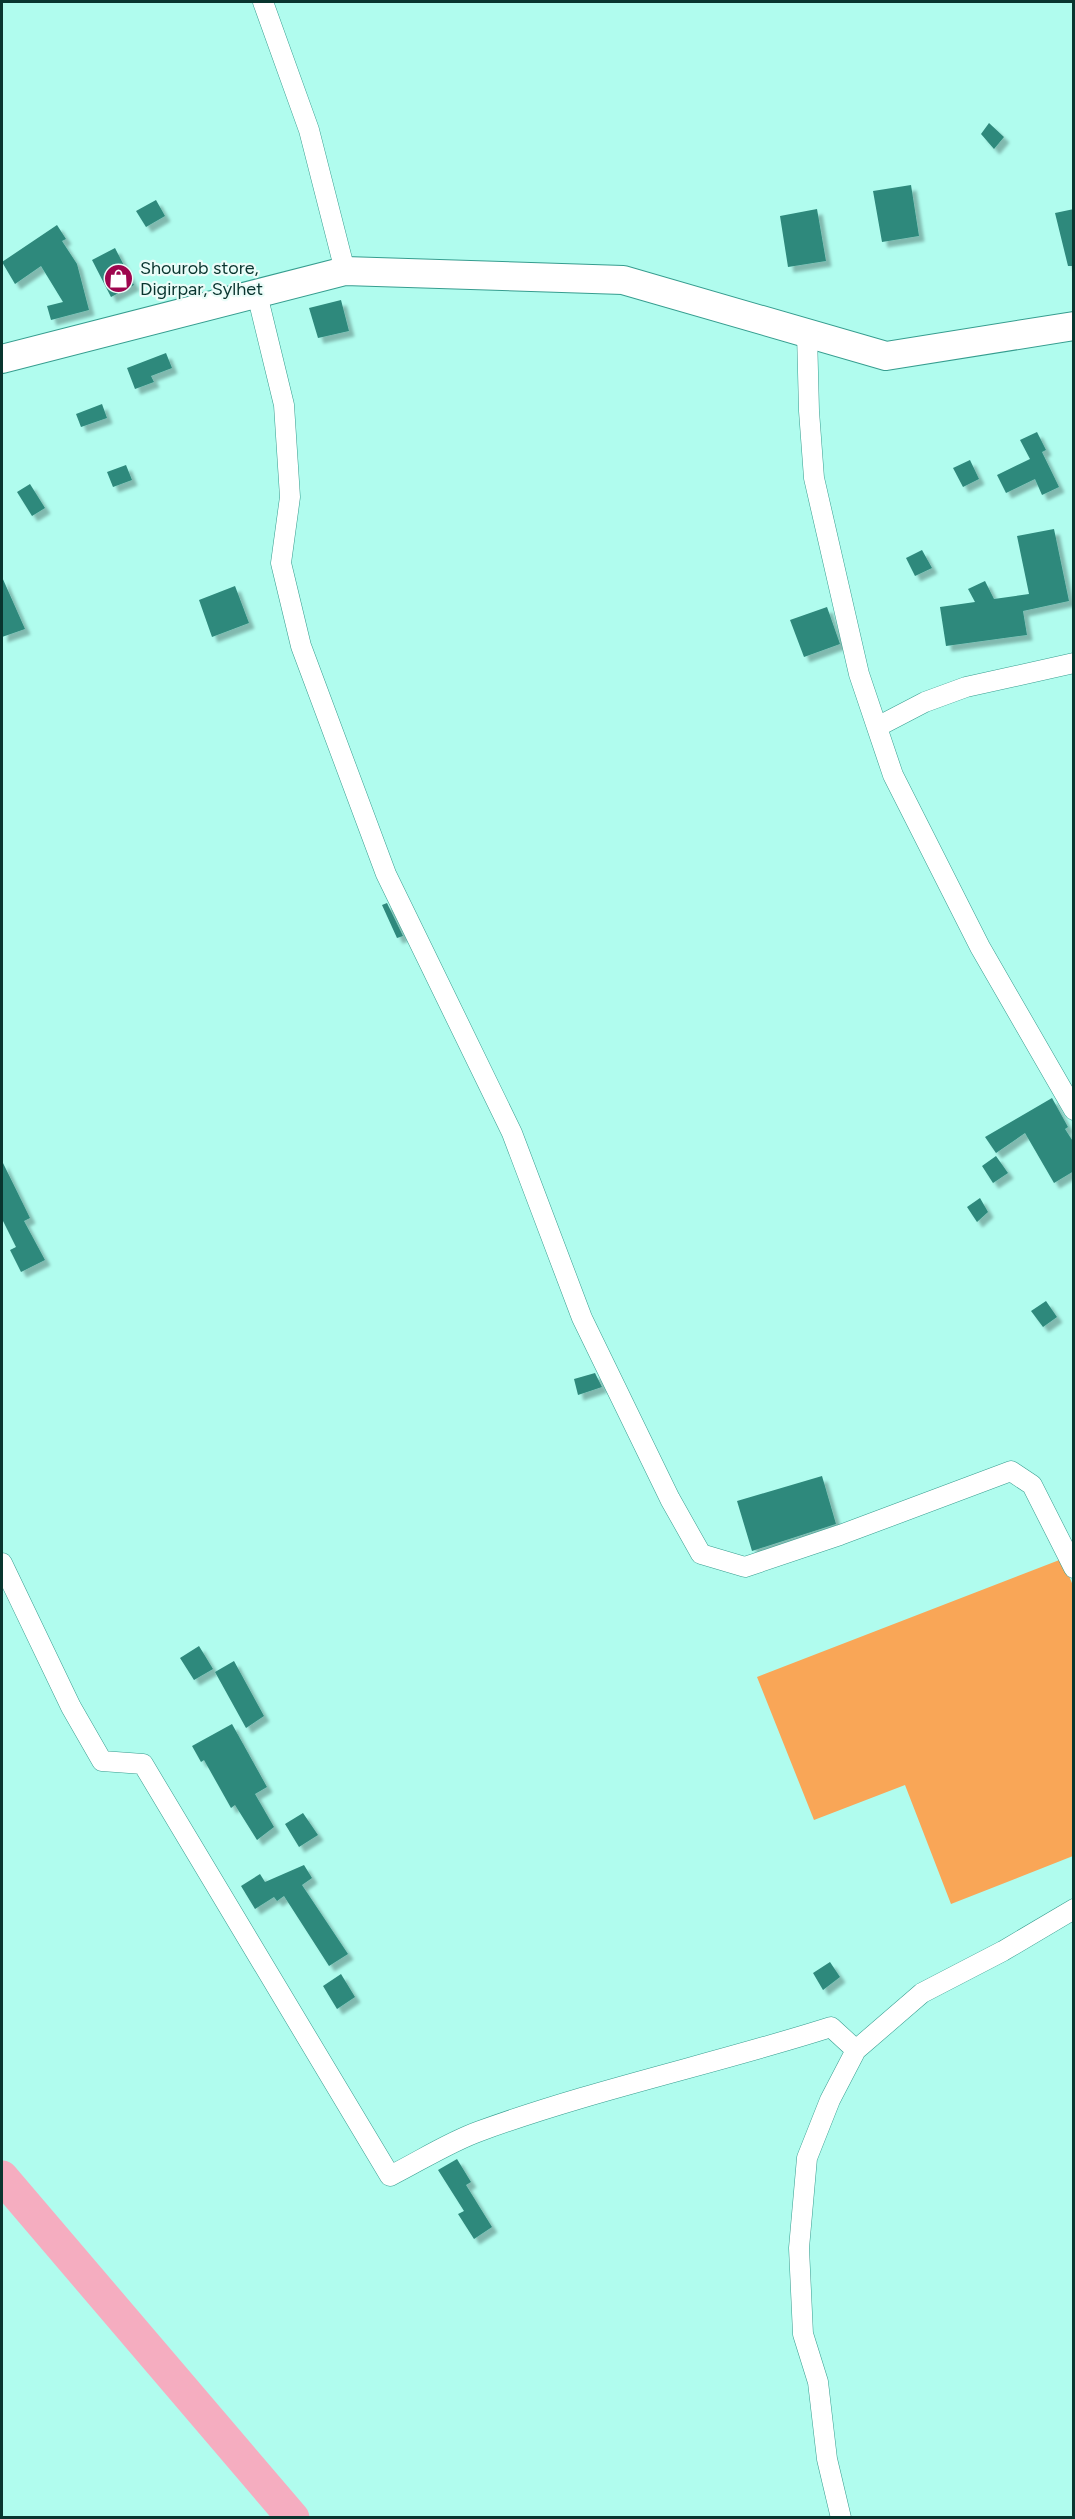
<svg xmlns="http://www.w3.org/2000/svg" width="1075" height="2519" viewBox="0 0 1075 2519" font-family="Figtree,sans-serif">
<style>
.green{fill:#f9a657}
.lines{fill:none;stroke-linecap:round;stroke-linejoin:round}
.river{stroke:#f5adc0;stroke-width:33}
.building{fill:#2e897c;filter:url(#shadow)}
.minor-casing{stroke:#369d8f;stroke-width:21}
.highway-casing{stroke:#369d8f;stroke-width:30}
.minor{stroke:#fff;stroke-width:20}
.highway{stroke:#fff;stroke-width:28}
.labels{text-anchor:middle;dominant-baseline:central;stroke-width:4.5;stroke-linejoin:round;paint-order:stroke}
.poi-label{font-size:18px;fill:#09352f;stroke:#eafcf8;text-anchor:start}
</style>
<defs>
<filter id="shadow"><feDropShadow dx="5.5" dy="5.5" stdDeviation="1.5" flood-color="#0004"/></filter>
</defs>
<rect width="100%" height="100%" fill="#b0fcee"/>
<path class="green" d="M1062,1559L1074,1588L1073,1856L951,1904L905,1785L814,1820L757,1677Z"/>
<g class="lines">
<path class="river" d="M2,2177L293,2518"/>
</g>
<path class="building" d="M989,123L1004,137L994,149L981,134Z
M911,185L919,236L882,242L873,191Z
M156,200L165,216L146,227L136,211Z
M817,209L826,261L788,267L780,216Z
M1074,209V266H1068L1055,213Z
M57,225L66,239L62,241L77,264L89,310L51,320L47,306L63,302L41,266L15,284L2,262Z
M115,248L134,285L111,297L92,260Z
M341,300L349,331L318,338L309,308Z
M166,353L172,368L151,376L154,382L135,389L127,368Z
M102,404L107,418L81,427L76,414Z
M1037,432L1046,450L1042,452L1059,487L1042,495L1035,479L1006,493L997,475L1030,459L1020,440Z
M970,460L979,479L963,487L953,468Z
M126,465L132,480L113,487L107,472Z
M30,484L45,508L32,516L17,492Z
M1054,529L1069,601L1023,611L1027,635L946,646L940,607L975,602L968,589L985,581L994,599L1029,594L1017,536Z
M922,550L932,568L915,576L906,558Z
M2,577L25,629L2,637Z
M235,586L249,623L212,637L199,600Z
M827,607L840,644L804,657L790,620Z
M387,903L403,936L397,938L382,905Z
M1052,1098L1068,1127L1065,1129L1074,1143V1171L1054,1183L1025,1133L996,1153L985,1137Z
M996,1156L1008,1173L993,1183L982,1166Z
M2,1161L30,1218L24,1221L45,1260L21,1272L10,1250L16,1247L2,1219Z
M980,1198L988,1212L977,1222L967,1207Z
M1046,1301L1057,1317L1043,1327L1031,1311Z
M595,1373L602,1387L578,1395L574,1379Z
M822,1476L836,1524L752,1551L737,1501Z
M199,1646L213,1669L194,1680L180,1658Z
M234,1661L264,1716L246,1728L215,1672Z
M232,1724L267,1787L255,1794L274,1827L257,1840L235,1805L231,1808L204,1760L201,1762L192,1746Z
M303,1813L318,1835L299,1847L285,1824Z
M304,1865L312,1878L302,1885L348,1954L329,1966L284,1896L277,1901L274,1897L255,1909L241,1886L260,1874L265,1882Z
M830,1962L840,1977L823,1990L813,1973Z
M341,1974L355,1997L337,2009L323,1986Z
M457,2159L471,2182L466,2185L492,2227L474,2239L458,2214L464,2211L438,2170Z"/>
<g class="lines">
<defs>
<path id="minor" d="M263,2L309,130L345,271
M257,294L284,405L290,497L281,563L301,646L386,874L512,1133L582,1318L670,1499L701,1554L745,1567L840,1535L1011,1471L1032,1485L1074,1568
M807,333L809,411L814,478L859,674L893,775L980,947L1074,1110
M877,727L925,702L966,687L1074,663
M2,1563L71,1707L102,1761L143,1764L390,2176C420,2161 449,2142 480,2131C595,2089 715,2064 831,2027L856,2050
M841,2518L827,2459L818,2382L803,2334L799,2248L807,2158L830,2100L856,2050L922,1993L1003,1951L1074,1909"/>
<path id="highway" d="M2,359L345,271L623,280L886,356L1074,326"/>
</defs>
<use href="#minor" class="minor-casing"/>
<use href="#highway" class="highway-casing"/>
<use href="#minor" class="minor"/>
<use href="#highway" class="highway"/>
</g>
<defs>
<symbol id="shop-disc" viewBox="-11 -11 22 22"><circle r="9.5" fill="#9e064e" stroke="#eafcf8"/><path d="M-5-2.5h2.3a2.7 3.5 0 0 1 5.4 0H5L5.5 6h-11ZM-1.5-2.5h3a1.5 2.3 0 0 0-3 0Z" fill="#fff"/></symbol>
</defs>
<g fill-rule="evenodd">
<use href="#shop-disc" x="102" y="262" width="33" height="33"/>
</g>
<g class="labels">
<g class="poi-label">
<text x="140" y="268">Shourob store,<tspan x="140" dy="21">Digirpar, Sylhet</tspan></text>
</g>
</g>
<rect width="1075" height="2519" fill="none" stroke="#09352f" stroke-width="6"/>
</svg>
